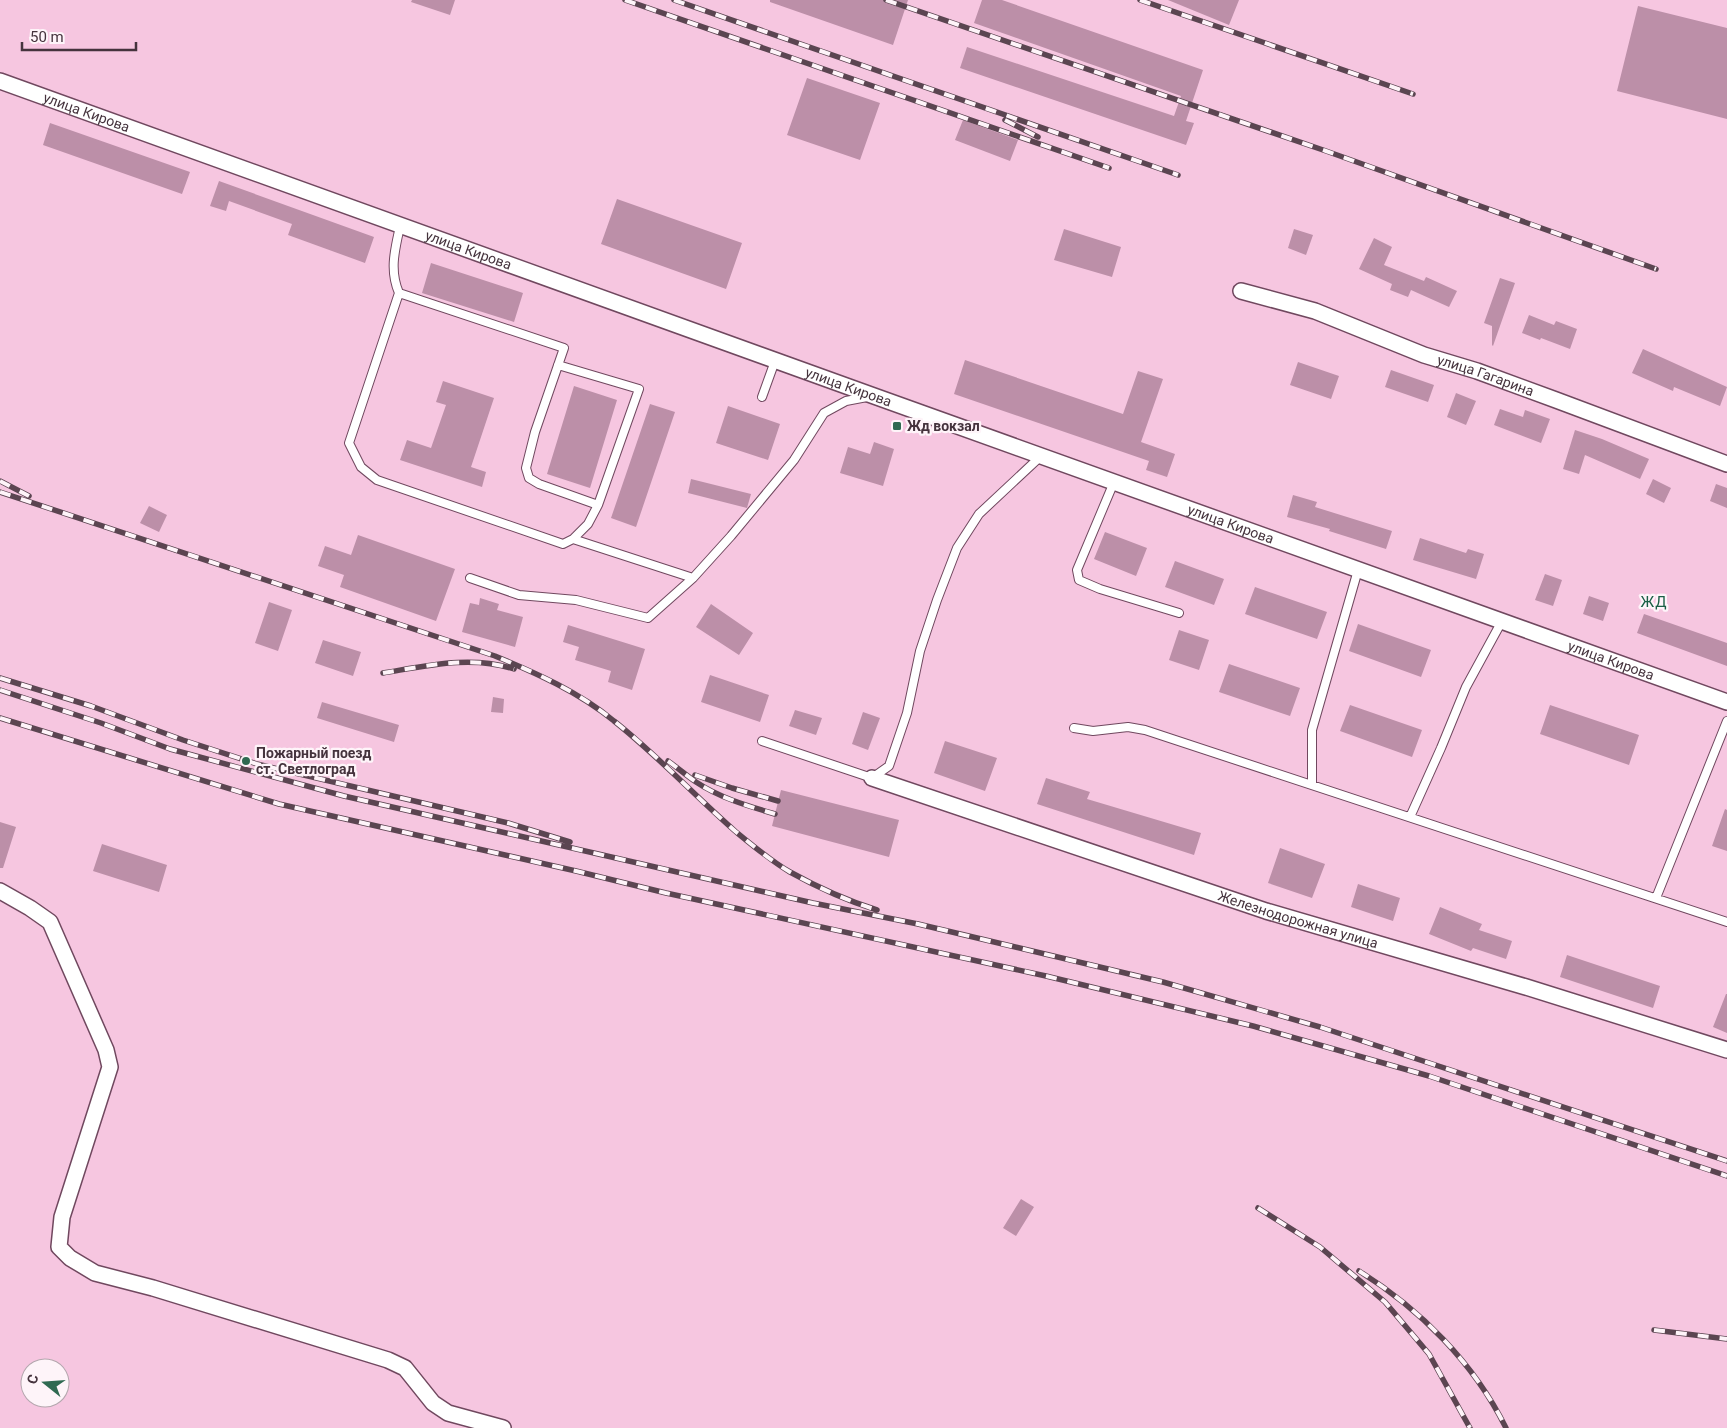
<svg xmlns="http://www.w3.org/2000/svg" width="1727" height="1428" viewBox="0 0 1727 1428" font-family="Roboto,sans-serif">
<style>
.building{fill:#bc8fa8}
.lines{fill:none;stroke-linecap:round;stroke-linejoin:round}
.service-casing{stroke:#70485f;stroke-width:10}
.minor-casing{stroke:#70485f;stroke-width:18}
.service{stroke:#fff;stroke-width:8}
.minor{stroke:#fff;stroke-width:15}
.rail-casing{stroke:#5b4551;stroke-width:5.5}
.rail{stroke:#fef4f9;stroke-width:4;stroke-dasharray:11;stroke-linecap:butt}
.poi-dot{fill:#2f6951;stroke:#fef4f9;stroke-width:2}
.labels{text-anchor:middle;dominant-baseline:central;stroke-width:4.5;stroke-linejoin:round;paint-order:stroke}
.street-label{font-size:14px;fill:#45333d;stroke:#fef4f9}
.poi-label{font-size:14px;font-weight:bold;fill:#45333d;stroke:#fef4f9;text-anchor:start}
.neighbourhood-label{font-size:15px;letter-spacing:1px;fill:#1a5f46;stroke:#fef4f9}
</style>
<rect width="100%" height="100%" fill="#f6c6e0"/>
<path class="building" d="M412,0H455L450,15L411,2Z
M770,0H908L893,45L770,2Z
M982,0H1002L1203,70L1186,121L1194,123L1186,145L960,68L967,47L1174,116L1181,96L974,23Z
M1168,0H1239L1229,25Z
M1638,6L1727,28V119L1617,91Z
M807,78L880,103L860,160L787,135Z
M963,120L1018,140L1010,161L955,140Z
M50,123L190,172L182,194L43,145Z
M219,181L374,237L365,263L288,235L292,224L229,201L226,211L210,206Z
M617,199L742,243L726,289L601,244Z
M1064,229L1121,247L1112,277L1054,260Z
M1294,229L1313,235L1306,255L1288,248Z
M1374,238L1392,247L1384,265L1424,281L1426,277L1457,291L1449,307L1411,290L1408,297L1390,290L1392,284L1359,269Z
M431,263L523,293L514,322L422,293Z
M1500,278L1515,283L1493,346L1492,345V326L1484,323Z
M1529,315L1554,325L1556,321L1577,329L1570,349L1541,338L1540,340L1522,333Z
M1643,349L1727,387L1720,406L1674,387L1673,391L1632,373Z
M965,360L1123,414L1138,371L1163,379L1141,442L1175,454L1167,477L1146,470L1149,461L954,394Z
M1298,362L1339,376L1331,399L1290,385Z
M1391,370L1434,385L1428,402L1385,387Z
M443,381L494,398L471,467L486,472L482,487L400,460L407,440L431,448L446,405L436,402Z
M574,386L617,400L590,488L547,474Z
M1456,393L1476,401L1466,425L1447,417Z
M650,404L675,412L636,527L611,518Z
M728,406L780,424L768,460L716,443Z
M1500,409L1523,417L1525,410L1550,419L1541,443L1494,425Z
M1575,430L1602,439L1649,459L1640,479L1585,455L1579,474L1563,469Z
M874,442L894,449L883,486L840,473L848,447L870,454Z
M691,479L751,494L747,508L688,493Z
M1653,479L1671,488L1664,503L1646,494Z
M1716,484L1727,488V508L1710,501Z
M1293,495L1317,502L1315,507L1392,531L1386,549L1329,531L1330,529L1287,517Z
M149,506L167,515L159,532L140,523Z
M1105,532L1147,548L1136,576L1094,559Z
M358,535L455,569L436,621L340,587L344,575L318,566L325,546L351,555Z
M1420,538L1466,553L1468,549L1484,554L1476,579L1413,560Z
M1175,561L1224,579L1214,605L1165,587Z
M1545,574L1562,580L1553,606L1535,600Z
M1255,587L1327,612L1317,639L1245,614Z
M1589,596L1609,603L1603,621L1583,614Z
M480,598L499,604L497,610L523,617L515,647L462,632L470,603L479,605Z
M269,602L292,610L278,651L255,643Z
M711,604L753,633L739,655L696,627Z
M1644,614L1727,643V666L1637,633Z
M1358,624L1431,650L1421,677L1349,651Z
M568,625L645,649L632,690L608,682L611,671L575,660L579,647L563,642Z
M1179,630L1209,640L1199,670L1169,660Z
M323,640L361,652L353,676L315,663Z
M1229,664L1300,688L1290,716L1219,692Z
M710,675L769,695L760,722L701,702Z
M493,697L504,699L503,713L491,712Z
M322,702L399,725L394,742L317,718Z
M1350,705L1422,730L1412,757L1340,731Z
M1550,705L1639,735L1629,765L1540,734Z
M795,710L822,718L816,735L789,726Z
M863,712L880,718L868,750L852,744Z
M945,741L997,758L985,791L934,773Z
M1046,778L1090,792L1087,799L1201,833L1194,855L1037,804Z
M781,790L899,820L889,857L772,826Z
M1725,809L1727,810V851L1712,846Z
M0,822L16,827L3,868H0Z
M102,844L167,865L159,892L93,871Z
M1280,848L1325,864L1312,898L1268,883Z
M1358,884L1400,898L1393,921L1351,907Z
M1440,907L1482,924L1479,930L1512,941L1506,959L1473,948L1471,951L1429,934Z
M1567,955L1660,986L1653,1008L1560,977Z
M1726,994H1727V1033L1713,1027Z
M1021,1199L1034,1207L1016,1236L1003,1228Z"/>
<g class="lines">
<defs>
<path id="service" d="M399,231C394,253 390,272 399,293L564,348L535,432L526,468L529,478L539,484L598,505L588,524L573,539L693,578
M399,293L349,443L361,467L377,480L563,544L573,539
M558,365L639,389L598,505
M762,397L775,361
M1114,482L1077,570L1079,580L1100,589L1179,613
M470,578L519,595L576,600L648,618L693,578L731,536L794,460L824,413L846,401L867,397
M1074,728L1093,731L1128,727L1145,730L1727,922
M762,741L872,778L889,766L907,713L920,651L937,600L957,548L979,514L1041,456
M1312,785V730L1358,570
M1410,817L1441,748L1466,687L1502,621
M1656,898L1727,721"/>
<g id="minor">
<path id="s1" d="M0,81L874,396L1727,702"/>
<path id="s2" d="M1241,291L1315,311L1424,355L1477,371L1556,400L1727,464"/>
<path id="s3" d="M872,778L1266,911L1526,987L1727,1050"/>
<path d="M0,891L30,908L50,922L106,1050L110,1067L62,1217L59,1247L70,1258L95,1273L153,1288L388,1360L405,1368L433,1403L448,1413L503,1428"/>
</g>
</defs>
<use href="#service" class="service-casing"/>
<use href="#minor" class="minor-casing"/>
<use href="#service" class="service"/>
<use href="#minor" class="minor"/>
<defs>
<path id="rail" d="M625,0L1109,168
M674,0L1178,175
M886,0L1326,151L1656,269
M1140,0L1413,94
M1005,120L1038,137
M0,481L29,496
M0,492L495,656C536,673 579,692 614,721C657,755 694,795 735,831C752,845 771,861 790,872C817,887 848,901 877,910
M383,673C426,666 471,655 514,669
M0,678L91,706L183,740L257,764L508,823L570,842
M0,690L101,723L170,749L344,796L813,903L918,924L1163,982L1320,1027L1727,1161
M0,718L279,804L576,871L666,893L1046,976L1253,1026L1429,1076L1727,1176
M668,761C678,768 687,776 696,782C720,798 748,806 775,814
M695,775L732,788L778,801
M1258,1208L1320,1247L1385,1302L1429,1354L1470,1428
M1359,1271C1420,1309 1474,1363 1506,1428
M1654,1330L1727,1339"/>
</defs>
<use href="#rail" class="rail-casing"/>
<use href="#rail" class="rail"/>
</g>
<g class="poi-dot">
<rect x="892" y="421" width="10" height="10" rx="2.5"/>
<circle cx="246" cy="761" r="5"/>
</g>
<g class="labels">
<g class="street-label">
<text stroke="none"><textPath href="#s1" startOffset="92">улица Кирова</textPath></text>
<text stroke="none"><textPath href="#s1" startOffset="498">улица Кирова</textPath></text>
<text stroke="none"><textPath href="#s2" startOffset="259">улица Гагарина</textPath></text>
<text stroke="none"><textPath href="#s1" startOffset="902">улица Кирова</textPath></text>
<text stroke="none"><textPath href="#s1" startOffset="1308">улица Кирова</textPath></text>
<text stroke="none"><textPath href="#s1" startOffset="1712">улица Кирова</textPath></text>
<text stroke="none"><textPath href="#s3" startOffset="449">Железнодорожная улица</textPath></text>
</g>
<g class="poi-label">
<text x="907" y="426">Жд вокзал</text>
<text x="256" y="753">Пожарный поезд<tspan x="256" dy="16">ст. Светлоград</tspan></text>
</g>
<g class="neighbourhood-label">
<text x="1654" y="602">ЖД</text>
</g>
</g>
<g transform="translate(45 1383) rotate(287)"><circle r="24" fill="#fef4f9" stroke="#b4a7ae"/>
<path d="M0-4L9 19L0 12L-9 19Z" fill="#2f6951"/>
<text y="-8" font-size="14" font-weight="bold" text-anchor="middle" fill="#45333d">С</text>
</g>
<path d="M22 42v8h114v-8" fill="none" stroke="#45333d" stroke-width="2.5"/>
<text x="30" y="42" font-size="15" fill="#45333d" stroke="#fef4f9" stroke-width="4" paint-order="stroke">50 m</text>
</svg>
